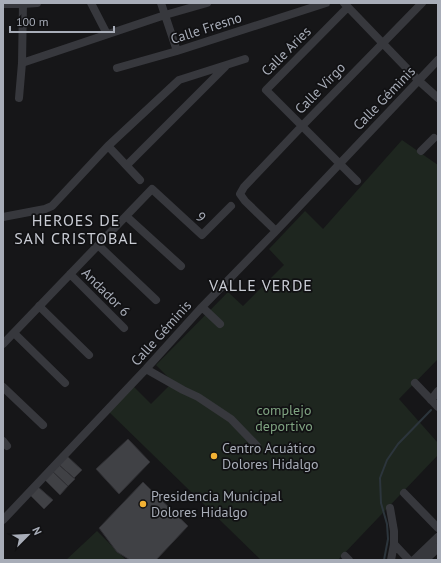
<svg xmlns="http://www.w3.org/2000/svg" width="441" height="563" viewBox="0 0 441 563" font-family="'PT Sans',sans-serif">
<style>
.green{fill:#1e261f}
.lines{fill:none;stroke-linecap:round;stroke-linejoin:round}
.stream{stroke:#2c353c;stroke-width:2}
.building{fill:#404145;stroke:#303034}
.minor{stroke:#37383d;stroke-width:8}
.poi-dot{fill:#f2b134;stroke:#111113;stroke-width:1.5}
.labels{text-anchor:middle;dominant-baseline:central;stroke-width:3.5;stroke-linejoin:round;paint-order:stroke}
.street-label{font-size:14px;fill:#a8adb8;stroke:#111113}
.park-label{font-size:14px;fill:#7fa381;stroke:#111113}
.poi-label{font-size:14px;fill:#a8adb8;stroke:#111113;text-anchor:start}
.quarter-label{font-size:16px;letter-spacing:1px;fill:#c9ccd4;stroke:#111113}
</style>
<rect width="100%" height="100%" fill="#161618"/>
<path class="green" d="M402,140L438,165V359L399,399L438,443V455L338,560H261L108,411L133,386L151,404L173,382L156,365L228,292L243,306L284,265L269,249L305,211L323,229Z
M97,531L126,560H66Z"/>
<g class="lines">
<path class="stream" d="M384,560L388,539L387,524L381,503L380,478L387,460L398,444L431,410"/>
</g>
<path class="building" d="M128,439L150,462L119,494L96,469Z
M67,456L82,470L74,478L58,464Z
M58,464L75,479L68,486L52,471Z
M52,471L68,486L60,495L44,479Z
M143,482L188,526L156,560H130L117,552L99,528Z
M37,486L53,500L44,509L29,494Z"/>
<g class="lines">
<path class="minor" d="M91,3L107,34
M161,3L177,51
M344,3L419,81L438,98
M3,4H23L37,3
M347,8L266,90L357,181
M22,63L165,15L207,3
M117,68L177,51L326,3
M19,98L22,63L23,3
M108,146L140,180
M421,151L434,138
M127,165L225,67
M126,216L181,266
M3,217L45,209L52,206L108,146L179,80L245,59
M276,231L245,201L240,194L244,187L302,126L422,3
M98,245L156,300
M70,274L124,328
M39,306L89,355
M202,307L220,324
M14,333L65,383
M3,344L152,189L202,235L231,206
M146,369L183,390L198,397L231,419L257,446
M415,383L438,407
M3,387L43,425
M431,400L438,391
M3,441L7,446
M404,493L438,528
M390,508L394,531V544L391,560
M3,520L146,369L202,307L276,231L438,60
M394,544L409,560
M345,556L349,560
M414,560L438,537
M425,560L438,548"/>
</g>
<g class="poi-dot">
<circle cx="214" cy="456" r="4"/>
<circle cx="143" cy="504" r="4"/>
</g>
<g class="labels">
<g class="street-label">
<text transform="translate(206 28) rotate(-18)">Calle Fresno</text>
<text transform="translate(286 51) rotate(-45)">Calle Aries</text>
<text transform="translate(320 88) rotate(-46)">Calle Virgo</text>
<text transform="translate(384 98) rotate(-46)">Calle Géminis</text>
<text transform="translate(201 217) rotate(43)">9</text>
<text transform="translate(106 292) rotate(45)">Andador 6</text>
<text transform="translate(161 333) rotate(-48)">Calle Géminis</text>
</g>
<g class="park-label">
<text x="284" y="410">complejo<tspan x="284" dy="16">deportivo</tspan></text>
</g>
<g class="poi-label">
<text x="222" y="448">Centro Acuático<tspan x="222" dy="16">Dolores Hidalgo</tspan></text>
<text x="151" y="496">Presidencia Municipal<tspan x="151" dy="16">Dolores Hidalgo</tspan></text>
</g>
<g class="quarter-label">
<text x="76" y="220">HEROES DE<tspan x="76" dy="18">SAN CRISTOBAL</tspan></text>
<text x="261" y="285">VALLE VERDE</text>
</g>
</g>
<rect width="441" height="563" fill="none" stroke="#a8adb8" stroke-width="8"/>
<g transform="translate(28 535) rotate(66)" stroke="#111113" stroke-width="3" paint-order="stroke">
<path d="M0-3L7 15L0 10L-7 15Z" fill="#a8adb8"/>
<text y="-6" font-size="11" font-weight="bold" text-anchor="middle" fill="#a8adb8">N</text>
</g>
<path d="M10 26v6h104v-6" fill="none" stroke="#a8adb8" stroke-width="2"/>
<text x="16" y="26" font-size="12" fill="#a8adb8" stroke="#111113" stroke-width="3" paint-order="stroke">100 m</text>
</svg>
